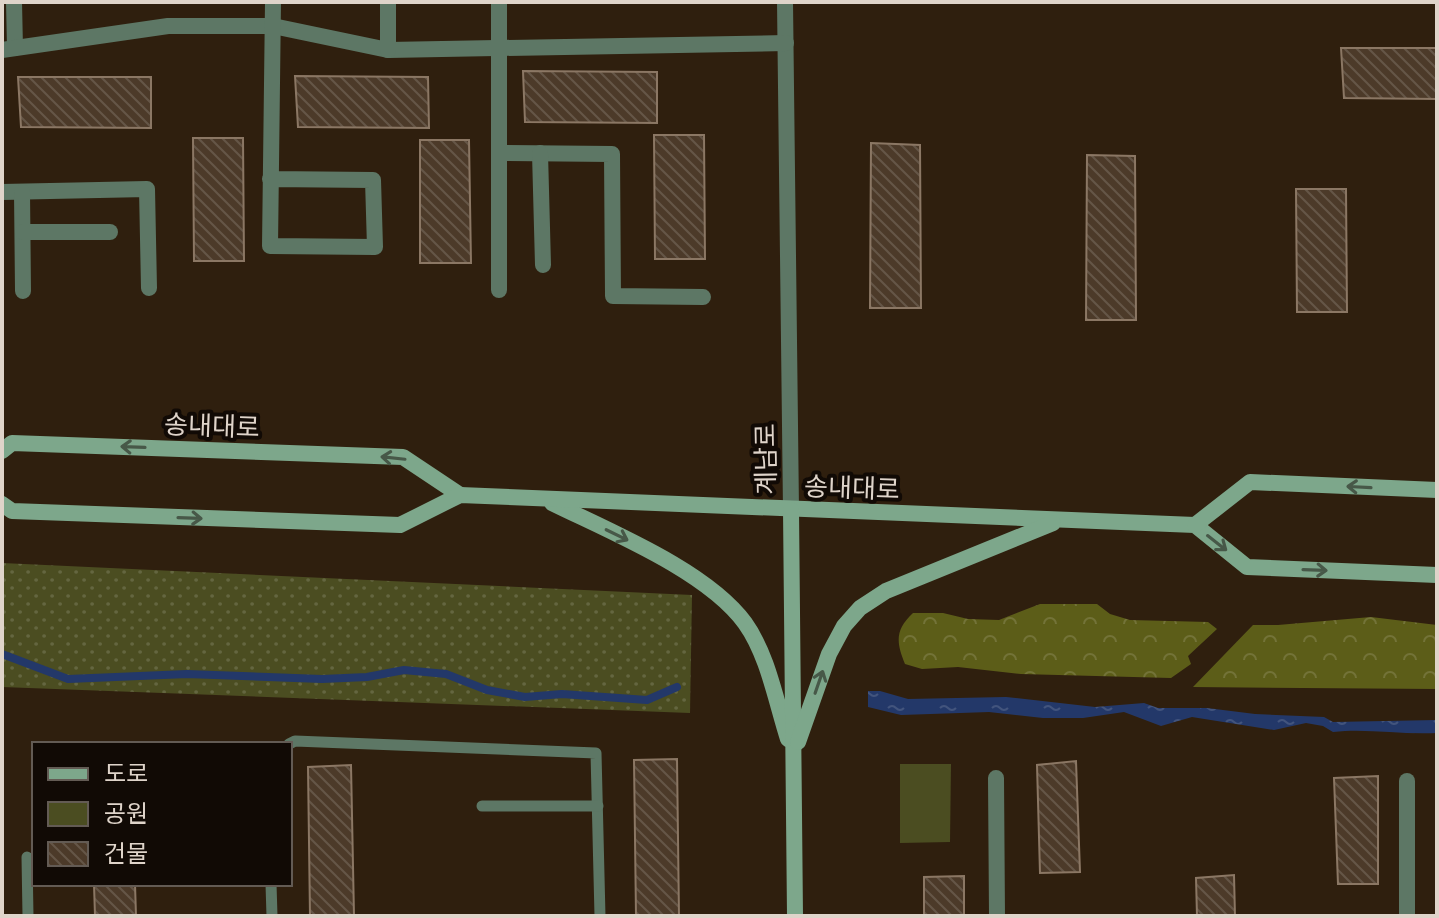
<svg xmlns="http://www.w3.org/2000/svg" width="1439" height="918" font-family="'Zilla Slab','Noto Sans KR',serif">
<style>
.green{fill:url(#green-dots)}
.forest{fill:url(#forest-crowns)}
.pitch{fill:#4b4d21}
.water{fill:url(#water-ripples)}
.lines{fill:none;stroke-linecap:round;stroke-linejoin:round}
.stream{stroke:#233869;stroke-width:8}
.building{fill:url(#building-back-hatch);stroke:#8b7764;stroke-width:2}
.lane{stroke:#5d7765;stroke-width:11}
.street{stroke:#5d7765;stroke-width:16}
.secondary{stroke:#7da78b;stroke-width:16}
.oneway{stroke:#475848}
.labels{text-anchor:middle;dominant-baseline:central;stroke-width:8;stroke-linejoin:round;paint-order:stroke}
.street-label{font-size:26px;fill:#dfd4ca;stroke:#110a05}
</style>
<defs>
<pattern id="green-dots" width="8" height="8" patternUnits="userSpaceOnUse" patternTransform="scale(2)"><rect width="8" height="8" fill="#4b4d21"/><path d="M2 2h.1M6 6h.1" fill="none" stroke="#646640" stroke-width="1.8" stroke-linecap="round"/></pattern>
<pattern id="forest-crowns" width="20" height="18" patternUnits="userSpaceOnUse" patternTransform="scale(2)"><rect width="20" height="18" fill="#5c5d18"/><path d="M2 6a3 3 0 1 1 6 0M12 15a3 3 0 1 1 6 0" fill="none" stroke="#737338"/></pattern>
<pattern id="water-ripples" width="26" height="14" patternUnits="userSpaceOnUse" patternTransform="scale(2)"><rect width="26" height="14" fill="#233869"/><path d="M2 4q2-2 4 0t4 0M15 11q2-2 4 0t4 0" fill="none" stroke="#42547d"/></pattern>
<pattern id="building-back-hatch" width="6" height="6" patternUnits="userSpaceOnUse" patternTransform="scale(2)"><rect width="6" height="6" fill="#4c3a29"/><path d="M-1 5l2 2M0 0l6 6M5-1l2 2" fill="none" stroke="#655647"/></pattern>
</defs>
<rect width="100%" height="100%" fill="#2f1f0e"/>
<path class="green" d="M2,563L692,595L690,713L2,687Z"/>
<g class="forest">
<path d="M1040,604H1097L1110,614L1130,620L1208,622L1217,629L1188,656L1191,664L1171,678L1021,674L958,667L922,669L905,664C896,642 895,630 913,613H943L968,619L999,620Z"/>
<path d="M1371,617L1437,625V689L1193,687L1253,625H1278Z"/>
</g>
<path class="pitch" d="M900,764H951L950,842L900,843Z"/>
<path class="water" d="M868,691H880L908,699L1006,697L1095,707L1144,703L1158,708H1207L1255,714L1324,717L1333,722L1437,720V733C1402,735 1367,728 1333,732L1323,726L1306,723L1274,730L1192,717L1161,726L1124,712L1083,718H1043L989,712L901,715L868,707Z"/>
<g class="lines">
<path class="stream" d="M2,654L68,679L187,674L322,679L367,677L404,670L446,674L487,690L525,697L562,694L647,700L677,687"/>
</g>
<g class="building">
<path d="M1341,48H1437V99L1344,98Z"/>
<path d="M523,71L657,72V123L525,122Z"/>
<path d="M295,76L428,77L429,128L298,127Z"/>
<path d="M18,77H151V128L21,127Z"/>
<path d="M654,135H704L705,259H655Z"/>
<path d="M193,138H243L244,261H194Z"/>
<path d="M420,140H469L471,263H420Z"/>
<path d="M871,143L920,145L921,308H870Z"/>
<path d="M1087,155L1135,156L1136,320H1086Z"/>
<path d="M1296,189H1346L1347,312H1297Z"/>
<path d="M677,759L679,916H636L634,760Z"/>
<path d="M1076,761L1080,872L1040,873L1037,765Z"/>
<path d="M351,765L354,916H310L308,767Z"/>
<path d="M1378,776V884H1338L1334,778Z"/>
<path d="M1234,875L1235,916H1197L1196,878Z"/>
<path d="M964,876V916H924V877Z"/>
<path d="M94,884H135L136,916H95Z"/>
</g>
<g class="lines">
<g class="lane">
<path d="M289,744L295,741L596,753L600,916"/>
<path d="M482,806H598"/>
<path d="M27,857L28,916"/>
<path d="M271,884L272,916"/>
</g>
<g class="street">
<path d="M14,2L15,48"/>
<path d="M785,2L791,510"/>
<path d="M2,50L168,26H273L388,50L786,43"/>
<path d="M388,50V2"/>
<path d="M499,153L612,154L613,296L703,297"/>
<path d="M540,153L543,265"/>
<path d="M270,179L373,180L375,247L270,246L273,2"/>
<path d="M2,192L147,189L149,288"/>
<path d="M22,192L23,291"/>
<path d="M23,232H110"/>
<path d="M499,290V2"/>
<path d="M996,778L997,916"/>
<path d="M1407,781V916"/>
</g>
<g class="secondary">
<path d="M2,451L12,443L403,457L460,495"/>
<path d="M552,503C611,532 707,571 745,623C768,655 776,702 788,739"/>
<path d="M2,504L12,511L400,525L460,495L1195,525L1247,567L1437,575"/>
<path d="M791,510L795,916"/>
<path d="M1195,525L1250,482L1437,490"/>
<path d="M798,742L829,654L844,626L860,608L886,591L1053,523"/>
</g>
</g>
<defs><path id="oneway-shaft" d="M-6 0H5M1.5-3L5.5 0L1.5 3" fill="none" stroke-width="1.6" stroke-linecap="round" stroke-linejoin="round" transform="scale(2)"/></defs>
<g class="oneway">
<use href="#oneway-shaft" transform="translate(133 447) rotate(-178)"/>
<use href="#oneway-shaft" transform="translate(393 458) rotate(-174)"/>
<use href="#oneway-shaft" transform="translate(1359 487) rotate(-177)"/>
<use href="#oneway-shaft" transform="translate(190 518) rotate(2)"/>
<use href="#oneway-shaft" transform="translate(617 535) rotate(26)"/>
<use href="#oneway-shaft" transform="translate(1217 543) rotate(38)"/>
<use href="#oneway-shaft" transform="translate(1315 570) rotate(2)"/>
<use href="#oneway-shaft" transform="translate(819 682) rotate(-71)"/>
</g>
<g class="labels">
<g class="street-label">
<text transform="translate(212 426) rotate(2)">송내대로</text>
<text transform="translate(766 459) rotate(-91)">계남로</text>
<text transform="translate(852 488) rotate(2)">송내대로</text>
</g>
</g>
<rect width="1439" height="918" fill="none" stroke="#dfd4ca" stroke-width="8"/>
<rect x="32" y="742" width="260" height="144" fill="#110a05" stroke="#635b54" stroke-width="2"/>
<rect x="48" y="768" width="40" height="12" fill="#7da78b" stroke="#635b54" stroke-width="2"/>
<text x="104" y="782" font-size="24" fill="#dfd4ca">도로</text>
<rect x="48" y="802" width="40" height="24" fill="#4b4d21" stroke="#635b54" stroke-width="2"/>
<text x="104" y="822" font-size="24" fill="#dfd4ca">공원</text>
<rect x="48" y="842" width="40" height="24" fill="url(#building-back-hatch)" stroke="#635b54" stroke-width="2"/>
<text x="104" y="862" font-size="24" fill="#dfd4ca">건물</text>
</svg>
